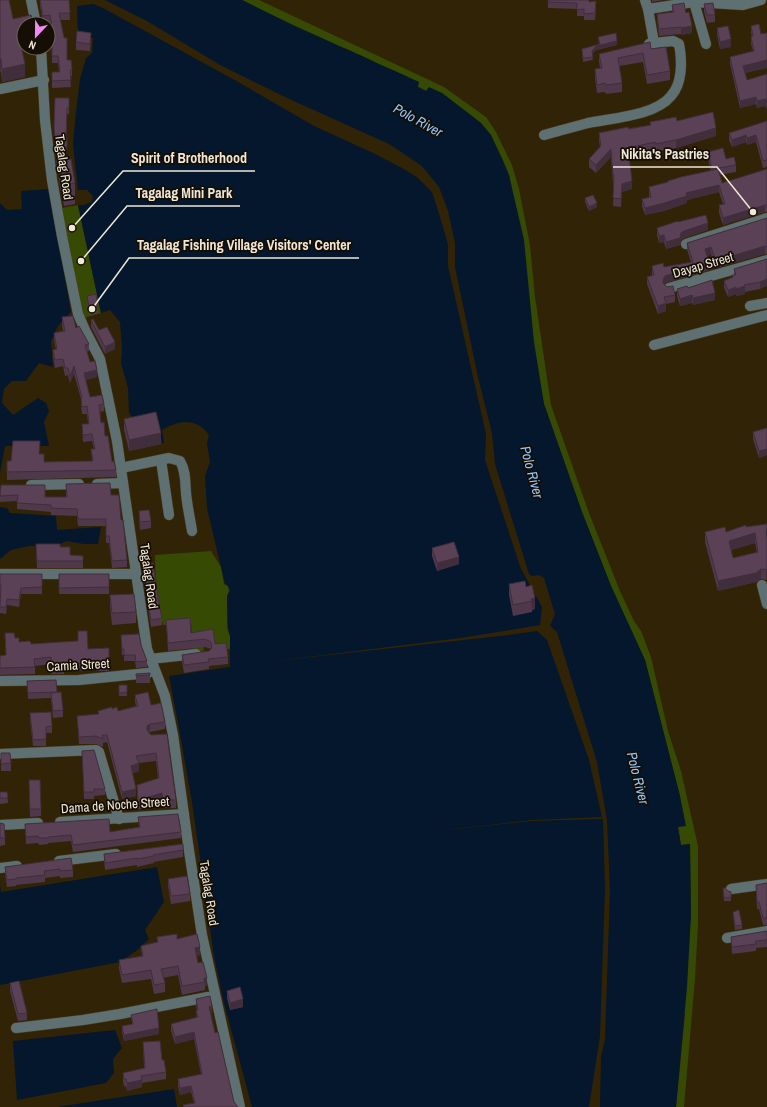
<svg xmlns="http://www.w3.org/2000/svg" width="767" height="1107" font-family="'Archivo Narrow',sans-serif">
<style>
.green{fill:#364a04}
.water{fill:#04172c}
.lines{fill:none;stroke-linecap:round;stroke-linejoin:round}
.minor-casing{stroke:#4c3e23;stroke-width:11}
.minor{stroke:#5e7071;stroke-width:10}
.wall{fill:#4e384a;fill-rule:evenodd}
.shaded-wall{fill:#402e3c}
.building{fill:#5b4156;stroke:#402e3c;fill-rule:evenodd}
.labels{text-anchor:middle;dominant-baseline:central;stroke-width:3.5;stroke-linejoin:round;paint-order:stroke}
.street-label{font-size:13px;fill:#f0e7d7;stroke:#140e04}
.water-label{font-size:14px;font-style:italic;fill:#94c4fa;stroke:#140e04}
.leader{fill:none;stroke:#f0e7d7;stroke-width:1.5}
.callout-dot{fill:#f0e7d7;stroke:#140e04;stroke-width:1.5}
.callout-label{font-size:14px;text-anchor:middle;font-weight:bold;fill:#f0e7d7;stroke:#140e04;stroke-width:3.5;stroke-linejoin:round;paint-order:stroke}
</style>
<rect width="100%" height="100%" fill="#312306"/>
<g class="green">
<path d="M242,0H259L444,87L486,117L496,132L512,165L519,189L530,245L535,297L551,405L589,513L620,591L634,621L641,631L651,657L668,731L681,771L698,846V924L695,979L684,1107H676L685,1014L683,1011L691,915L690,844L681,845L678,827L682,826L680,796L645,660L611,586L582,512L544,404L537,368L534,365L509,175L503,160L491,135L481,123L442,93L427,91L418,87L408,80V77L393,70L374,64L373,61L347,49L323,42L321,38L293,26L290,27Z"/>
<path d="M78,205L101,313L84,318L61,208Z"/>
<path d="M211,551L221,567L224,584L228,586L229,591L227,596V628L230,636V649L216,651L202,639L204,651L193,653L191,623L163,625C158,602 155,579 155,555Z"/>
</g>
<g class="water">
<path d="M105,0H242L293,25L419,82L418,87L426,91L429,87L442,93L481,123L491,135L509,175L524,240L534,342L544,404L582,512L611,586L645,660L680,796L686,826L678,827L681,845L690,844L691,915L687,987L676,1107H600L601,1057L605,1039L610,890L607,820L597,762L557,632L550,626L555,614L544,578L539,575L532,576L529,574L495,464L492,433L478,377L455,267V243L448,211L439,187L422,166L389,144L285,97L220,65L147,21Z"/>
<path d="M93,4L103,8L240,83L314,126L371,152L402,168L418,178L432,192L441,220L448,245V266L486,434L485,460L521,569L542,607L540,625L461,638L267,662L500,636L537,631L547,640L589,760L602,817L532,820L429,832L532,821L603,819L605,889L600,1036L589,1107H252L223,999L214,956L192,802L179,728L169,676L230,667V636L228,628L227,596L230,591L228,586L225,584L207,508L205,476L210,462L207,443L209,435C196,417 179,420 162,430L164,443H162L158,421L138,424L129,413L128,388L121,363L122,349L120,322L110,310L101,313L78,205H84L92,202L93,196L87,190H78L73,144L76,112L80,79L86,58L92,53L93,38L78,35L77,6Z"/>
<path d="M50,189L51,201L71,312L58,326L51,341L53,367L39,363L26,381H12L4,389L2,403L13,415L38,398L46,403L49,411L44,422L49,446H5L0,473V203L7,210L22,209L21,191Z"/>
<path d="M0,507L7,508L10,513L56,516L57,530L101,527L98,544H84L66,541L57,546H29L11,550L0,559Z"/>
<path d="M157,867L164,902L145,930L149,939L136,951L120,962L0,985V885L1,892Z"/>
<path d="M115,1030L122,1048L113,1059L114,1073L106,1083L17,1100L13,1041Z"/>
<path d="M174,1089L177,1107H57Z"/>
</g>
<g class="lines">
<defs>
<g id="minor">
<path d="M31,0L36,24"/>
<path d="M645,0L648,9L654,43L649,44"/>
<path d="M694,2L706,44"/>
<path d="M648,9L694,2L743,5L761,0"/>
<path d="M41,48L45,120L52,180L62,236L78,314L85,330L100,359L117,441L147,649L165,696L173,735L188,844L202,935L240,1107"/>
<path d="M0,89L44,80"/>
<path d="M544,135C558,131 573,127 588,123C612,118 655,116 671,96C683,83 682,60 679,44L673,41L654,43"/>
<path d="M686,244L767,218"/>
<path d="M669,288L767,260"/>
<path d="M750,306L767,303"/>
<path d="M654,345L767,315"/>
<path d="M161,460L169,515"/>
<path d="M121,468L169,458L180,461C186,471 185,482 186,493C187,505 190,518 192,531"/>
<path d="M97,484L123,483"/>
<path d="M31,485L79,484"/>
<path d="M0,574H135"/>
<path d="M762,585L767,604"/>
<path d="M150,659L196,654"/>
<path d="M0,681L79,680L148,673"/>
<path d="M0,754L96,750L99,752L119,819"/>
<path d="M60,822L184,814"/>
<path d="M0,825L38,823"/>
<path d="M59,861L116,854"/>
<path d="M0,868L17,866"/>
<path d="M731,889L767,884"/>
<path d="M727,938L767,931"/>
<path d="M16,1028L83,1020L120,1014L208,997"/>
</g>
</defs>
<use href="#minor" class="minor-casing"/>
<use href="#minor" class="minor"/>
</g>
<g class="wall">
<path d="M0,0L13,19L24,24V45H21L25,77L2,82L1,72Z"/>
<path d="M40,0H69L70,20H60L67,60L72,69V76L70,77L71,87L52,88V72H59L58,63H52V38H53L50,22L43,23L40,6Z"/>
<path d="M548,0L589,2L596,7L595,20H584V16H577V9L548,8Z"/>
<path d="M652,0H664L652,2Z"/>
<path d="M704,4L715,15V22L707,23L704,12Z"/>
<path d="M672,5L686,13L692,33L681,35V34L659,36L657,20V14L672,12Z"/>
<path d="M751,26L761,34L767,33V68L745,73L747,80L767,74V110L766,106L757,108L756,104L740,108L730,64V57L753,51L751,44V37H752L751,33Z"/>
<path d="M717,28L731,47L720,49L717,35Z"/>
<path d="M598,37L617,45L596,50L592,54L593,60L583,62L582,49L599,44Z"/>
<path d="M91,40L90,51L76,50V42Z"/>
<path d="M651,49L670,71V80L647,84L643,62L619,66L622,83V92L606,94L605,92L597,93L595,78V69L600,68L599,62V54Z"/>
<path d="M69,98V114H67L66,138H67V152H64V160L75,183V204L64,206L59,182V168H57L54,127Z"/>
<path d="M677,121L716,136L676,148L655,152V150L629,156L632,189L622,192L621,207L613,206L614,183H613L611,157L596,173L589,167V159L600,147L599,141V133L650,125V122Z"/>
<path d="M767,121V167L763,168L756,142L747,145L746,142L732,147L729,140V133Z"/>
<path d="M708,152L726,159L736,165V172L719,175L722,183L767,169V212H765L723,225L719,213V205L723,204L719,192L687,200V203L664,211L645,215L642,206V199L649,197V187L668,182V181L711,171L708,159Z"/>
<path d="M585,198L597,207L589,211L585,202Z"/>
<path d="M767,218V254H765L716,268L712,259L713,269L665,283L664,284L675,295V302L666,304V311L658,314L647,284V277L652,275V266L664,267L691,262L687,250V243ZM711,254L712,259H708L707,256Z"/>
<path d="M678,222L708,230L684,238L681,240L680,245L666,249L664,242L659,243L657,235V228Z"/>
<path d="M767,259L760,289L745,292V294L736,296V294L728,297L724,288V281L732,278V275H734V269Z"/>
<path d="M688,288L715,300L693,305L692,303L680,306L677,296V289Z"/>
<path d="M87,296L98,306V314L89,315L87,304Z"/>
<path d="M62,317L76,328L89,344V351L87,352L90,362L97,377L85,380L90,397L104,404V411L100,412L101,423L105,436L112,462L116,470V477L7,480V461H11L40,454L44,462L92,461L91,449H94L92,441L83,442L82,424H88L87,414H82L81,405V399L74,374L70,383L68,375L65,376L63,366L55,368L53,357V350H56L54,340V333L63,331L62,325Z"/>
<path d="M91,320L115,349L105,354L91,327Z"/>
<path d="M124,419L161,444L129,451L124,430Z"/>
<path d="M767,427V455L759,458L753,439V432L767,428Z"/>
<path d="M66,484L111,495L121,520L127,560V567L112,568L109,543H106V526H78L77,516L51,515V512L17,509V501L0,502V491L45,497H66Z"/>
<path d="M139,511L151,521V528L140,530L139,518Z"/>
<path d="M767,524V580L761,579L756,582L718,591L705,542V532H726L746,527ZM755,543L757,553L733,558L731,550Z"/>
<path d="M36,544L60,547L70,555L83,556V568H37Z"/>
<path d="M432,548L459,564L437,571L432,556Z"/>
<path d="M142,564L162,618V625L151,627L142,571Z"/>
<path d="M0,574H42V594H21L19,607L7,605L6,614L0,613Z"/>
<rect x="59" y="574" width="50" height="20"/>
<path d="M509,584L526,587L535,609L532,610V612L513,616L509,595Z"/>
<path d="M110,595L136,612V623L112,625L110,606Z"/>
<path d="M166,620L191,633L213,629L215,644L228,657V664L209,666V669L184,673L182,662V655L209,651L211,649L205,647L168,651Z"/>
<path d="M78,631L88,649L109,664V671H96V669L64,672V674H51V664L35,666V674L0,675V656L6,655L15,638L19,642L31,644L78,641Z"/>
<path d="M121,635L141,645L147,661V667L136,668L135,661H124V655H122Z"/>
<path d="M150,673V683H136V674Z"/>
<path d="M56,680L57,692L63,710V717L53,718L51,698L28,699L27,681Z"/>
<rect x="119" y="685" width="8" height="11"/>
<path d="M135,695L151,705L165,722V729L150,732L148,733L176,800V808H163L162,800L146,805V809H138L137,785L158,779L156,761L139,763V771L132,773L136,796L122,799L107,742L103,743V747L96,744H79L77,716L98,714V711L112,709L118,711L136,706L135,702Z"/>
<path d="M30,713L52,726V733H46V746H33L30,720Z"/>
<path d="M82,751L105,789V795L94,796V799H84Z"/>
<path d="M1,753L11,763V771H1Z"/>
<path d="M29,788L41,809V816L30,817Z"/>
<path d="M0,792H7L8,803L0,804Z"/>
<path d="M138,817L181,832V838L73,852L71,841L48,843V844L39,845L38,843L26,844L25,824L110,832L139,827Z"/>
<path d="M0,823L5,838V845L0,846Z"/>
<path d="M183,850V857L154,862V863L137,867V865L105,870L104,861V854Z"/>
<path d="M5,867L73,870V877L60,878V876L45,878V882L16,885V886L7,887L5,874Z"/>
<path d="M168,879L190,894V901L171,904L168,886Z"/>
<path d="M767,883V925H763L759,909H757L756,885Z"/>
<path d="M723,888L731,897V901H724Z"/>
<path d="M733,912L742,925V929L735,930L733,915Z"/>
<path d="M767,931V947L756,948V951L732,954L731,937Z"/>
<path d="M157,937L177,939L200,955L196,956L198,963L207,986H205V990L182,995L178,975L163,978L165,983V992L154,994L151,979L122,983L119,969V960L142,957L141,946L157,942Z"/>
<path d="M10,983L27,1013V1020L18,1021L10,991Z"/>
<path d="M227,991L243,1007L230,1010L227,998Z"/>
<path d="M196,999L212,1013H211L215,1033L234,1102L238,1107H183V1105L194,1103L191,1092L180,1095L178,1086V1079L201,1074L194,1039L175,1044L171,1031V1024L196,1018L197,1011L196,1006Z"/>
<path d="M131,1015L159,1034L124,1041L122,1032V1026L132,1024Z"/>
<path d="M143,1042L162,1060L166,1072V1079L142,1083V1087L127,1091L126,1086L124,1087L123,1080V1073L144,1068Z"/>
</g>
<g class="shaded-wall">
<path d="M692,26V33L681,35V28Z"/>
<path d="M731,39V47L720,49V42Z"/>
<path d="M617,41V45L596,50L592,54V51L596,46Z"/>
<rect x="0" y="59" width="1" height="13"/>
<path d="M767,60V68L743,73V66Z"/>
<path d="M25,64V77L2,82V69Z"/>
<path d="M756,97V104L740,108V101Z"/>
<path d="M766,99V106L757,108V101Z"/>
<path d="M716,128V136L676,148V140Z"/>
<path d="M746,135V142L732,147V140Z"/>
<path d="M756,135V142L747,145V138Z"/>
<path d="M611,149V157L596,173V165Z"/>
<path d="M632,181V189L622,192L621,207L622,184Z"/>
<path d="M719,185V192L687,200V203L664,211L645,215V208L686,193Z"/>
<path d="M597,203V207L589,211V207Z"/>
<path d="M765,205V212L723,225V218Z"/>
<path d="M708,223V230L684,238L681,240L680,245L666,249V242L684,231Z"/>
<path d="M664,235V242L659,243V236Z"/>
<path d="M765,246V254L716,268V261Z"/>
<path d="M711,247V254L705,256V249Z"/>
<path d="M713,261V269L665,283L663,287V280L665,276Z"/>
<path d="M767,279V286L760,289V282Z"/>
<path d="M745,286V294L736,296V289Z"/>
<path d="M736,287V294L728,297V290Z"/>
<path d="M715,293V300L693,305V298Z"/>
<path d="M692,295V303L680,306V299Z"/>
<path d="M666,303V311L658,314V306Z"/>
<path d="M115,342V349L105,354V347Z"/>
<path d="M74,366V374L70,383V376Z"/>
<path d="M97,370V377L84,381V373Z"/>
<path d="M161,433V444L129,451V440Z"/>
<path d="M767,449V455L759,458V451Z"/>
<path d="M755,533V543L729,551V541Z"/>
<path d="M459,557V564L437,571V563Z"/>
<path d="M761,569V579L756,582L718,591V581Z"/>
<rect x="766" y="570" width="1" height="10"/>
<path d="M21,588V594L19,607V600Z"/>
<path d="M535,598V609L532,610L531,599Z"/>
<path d="M7,599V605L6,614V607Z"/>
<path d="M150,724V732L147,734V726Z"/>
<path d="M139,763V771L131,774V766Z"/>
<path d="M136,789V796L122,799V792Z"/>
<path d="M162,793V800L146,805V798Z"/>
<path d="M200,947V955L195,957V948Z"/>
<path d="M204,978H207V986H205Z"/>
<path d="M243,999V1007L230,1010V1003Z"/>
<path d="M212,1006V1013H209V1007Z"/>
<path d="M159,1028V1034L124,1041V1035Z"/>
<path d="M194,1032V1039L175,1044V1037Z"/>
<path d="M142,1080V1087L127,1091V1083Z"/>
<path d="M191,1086V1092L180,1095V1088Z"/>
</g>
<g class="building">
<path d="M0,0H9L13,19L31,15L33,24H24V32H18L25,64L2,69L1,59H0Z"/>
<path d="M40,0H69L70,13H59L64,38H67V60H71L72,69L70,70L71,80L52,81V72H60L58,56H52V38H54L50,15L43,16Z"/>
<path d="M548,0H589V2L596,1L595,13L584,14V9L577,10V3L548,2Z"/>
<path d="M684,3L686,13L689,12L692,26L681,28V27L659,29L657,14L674,12L672,5Z"/>
<path d="M713,3L715,15H707L704,4Z"/>
<path d="M759,24L761,34L767,33V60L743,66L747,80L767,74V103L766,99L757,101L756,97L740,101L730,57L754,51L751,37L753,36L751,26Z"/>
<path d="M728,26L731,39L720,42L717,28Z"/>
<path d="M77,31L91,33L90,44L76,42Z"/>
<path d="M616,33L617,41L596,46L592,51L593,57L583,58L582,49L600,44L598,37Z"/>
<path d="M650,42L651,49L666,47L670,71L647,75L643,53L618,58L622,83L606,85L605,83L597,85L595,69L602,68L599,54Z"/>
<path d="M55,98H69V108H67L66,138H67V147H63L64,160L59,161L60,162L57,163L54,127Z"/>
<path d="M713,112L716,128L676,140L655,144V142L628,148L632,181L622,184L621,199L613,198L614,175H613L611,149L596,165L589,159L601,146L599,133L628,127L629,129L651,125L650,122L676,117L677,121Z"/>
<path d="M767,121V160L763,161L756,135L747,138L746,135L732,140L729,133Z"/>
<path d="M723,148L726,159L734,157L736,165L712,169L708,152Z"/>
<path d="M71,159L75,183L64,184L59,161Z"/>
<path d="M718,169L722,183L767,169V205H765L723,218L719,205L725,204L719,185L686,193L687,196L664,203L645,208L642,199L651,197L649,187L668,182V181L681,177Z"/>
<path d="M593,195L597,203L589,207L585,198Z"/>
<path d="M706,215L708,223L684,231L681,233L680,238L666,242L664,235L659,236L657,228L678,221V222Z"/>
<path d="M767,218V247L765,246L716,261L711,247L705,249L708,259H712L713,261L665,276L663,280V283L667,287L673,286L675,295L664,297L666,303L658,306L647,277L654,275L652,266L663,263L664,267L693,262L687,243Z"/>
<path d="M767,259V279L760,282L744,285L745,286L736,289V287L728,290L724,281L733,277L732,275H736L734,269Z"/>
<path d="M712,280L715,293L693,298L692,295L680,299L677,289L687,286L688,288Z"/>
<path d="M96,294L98,306L89,307L87,296Z"/>
<path d="M73,316L76,328L79,326L89,344L85,345L90,362L95,361L97,370L84,373L90,397L102,395L104,404L99,405L101,423L104,422L105,436H108L112,462L114,461L116,470L7,472V461H11L13,441H40L39,454H44V462L93,461L91,449H95L92,434L83,435L82,424H89L87,406L82,407L81,398H82L74,366L70,376L68,368H65L63,359L55,360L53,350L57,349L54,333L65,331L62,317Z"/>
<path d="M93,319L99,330L107,327L115,342L105,347L91,320Z"/>
<path d="M156,412L161,433L129,440L124,419Z"/>
<path d="M767,428V449L759,451L753,432Z"/>
<path d="M110,483L111,495H119L121,520H123L127,560L112,561L109,536H106V519H78L77,509L51,508V505L17,503L18,495L0,496L1,485H45V497H67L66,484Z"/>
<path d="M149,510L151,521L140,522L139,511Z"/>
<path d="M767,524V530H766L767,538V570L761,569L756,573L718,581L705,532L725,527L726,532L746,525V527ZM755,533L758,552L733,558L729,541Z"/>
<path d="M454,542L459,557L437,563L432,548Z"/>
<path d="M36,544H60V547H70V555L83,556V561H37Z"/>
<path d="M153,563L159,604L162,618L151,620L142,564Z"/>
<path d="M0,574H42V587L21,588L19,600L7,599L6,607H0L1,585H0Z"/>
<path d="M59,574H109V587L59,588Z"/>
<path d="M525,581L526,587L532,585L535,598L531,599L532,601L513,605L509,584Z"/>
<path d="M134,594L136,612L112,613L110,595Z"/>
<path d="M190,618L191,633L213,629L215,644L226,643L228,657L208,659L209,662L184,665L182,655L209,651L212,648L211,642L205,639L168,643L166,620Z"/>
<path d="M78,631H87L88,649L109,648V664H96V662L64,665V667H51V657L34,659L35,667L0,668V656L6,655L5,633H14L15,638H19V642L30,641L31,644L78,641Z"/>
<path d="M139,634L141,645L147,661L136,662L135,655H124V649H122L121,635Z"/>
<path d="M150,673V675L136,676V674Z"/>
<path d="M56,680L57,692L28,693L27,681Z"/>
<path d="M119,685H127V692L119,693Z"/>
<path d="M61,692L63,710L53,711L51,693Z"/>
<path d="M148,692L151,705L161,703L165,722L150,724L147,726V730L151,735L167,734L176,800H163L162,793L146,798V801L138,802L137,785L159,778L156,753L136,756L139,763L131,766L136,789L122,792L107,735H102L103,739L96,736L79,737L77,716L99,714L98,711L112,707V709L117,707L118,711L138,706L135,695Z"/>
<path d="M51,712L52,726L46,727V739L33,740L30,713Z"/>
<path d="M94,750L105,789H94V792H84L82,751Z"/>
<path d="M1,753H10L11,763L1,764Z"/>
<path d="M29,780H40L41,809H30Z"/>
<path d="M0,792H7L8,798H0Z"/>
<path d="M178,814L181,832L73,845L71,835L48,837V838H39L38,836L26,837L25,824L109,819L110,832L140,827L138,817Z"/>
<path d="M0,823L4,824L5,838H0Z"/>
<path d="M183,844V850L153,855L154,856L137,859V858L105,863L104,854Z"/>
<path d="M71,858L73,870L60,871V869L44,871L45,875L16,878V879L7,880L5,867Z"/>
<path d="M187,876L190,894L171,896L168,879Z"/>
<path d="M767,883V918H763L759,902H757L756,885Z"/>
<path d="M723,888H725L728,891L731,892V897L724,898Z"/>
<path d="M739,910L742,925L735,926L733,912Z"/>
<path d="M767,931V940L755,941L756,944L732,947L731,937Z"/>
<path d="M177,934V939L197,934L200,947L195,948L198,963L203,962L207,978H204L205,982L182,986L178,966L161,969L165,983L154,985L151,970L122,975L119,960L143,956L141,946L158,942L157,937Z"/>
<path d="M19,981L27,1013L18,1014L10,983Z"/>
<path d="M240,987L243,999L230,1003L227,991Z"/>
<path d="M210,996L212,1006L209,1007L215,1033L218,1032L234,1102L238,1107H184L183,1105L195,1103L191,1086L180,1088L178,1079L202,1074L194,1032L175,1037L171,1024L198,1017L196,1011L198,1010L196,999Z"/>
<path d="M157,1009L159,1028L124,1035L122,1026L133,1024L131,1015Z"/>
<path d="M160,1041L162,1060H164L166,1072L141,1076L142,1080L127,1083L126,1079H124L123,1073L145,1068L143,1042Z"/>
</g>
<g class="labels">
<g class="street-label">
<text transform="translate(64 167) rotate(82)">Tagalag Road</text>
<text transform="translate(703 265) rotate(-16)">Dayap Street</text>
<text transform="translate(149 576) rotate(82)">Tagalag Road</text>
<text transform="translate(78 665) rotate(-3)">Camia Street</text>
<text transform="translate(115 805) rotate(-4)">Dama de Noche Street</text>
<text transform="translate(209 893) rotate(81)">Tagalag Road</text>
</g>
<g class="water-label">
<text transform="translate(418 120) rotate(29)">Polo River</text>
<text transform="translate(532 472) rotate(75)">Polo River</text>
<text transform="translate(638 778) rotate(76)">Polo River</text>
</g>
</g>
<path class="leader" d="M753 212L717 167H613M72 228L123 171H255M81 261L127 206H240M92 309L129 258H359"/>
<g class="callout-dot">
<circle cx="753" cy="212" r="4"/>
<circle cx="72" cy="228" r="4"/>
<circle cx="81" cy="261" r="4"/>
<circle cx="92" cy="309" r="4"/>
</g>
<g class="callout-label">
<text x="665" y="159">Nikita's Pastries</text>
<text x="189" y="163">Spirit of Brotherhood</text>
<text x="184" y="198">Tagalag Mini Park</text>
<text x="244" y="250">Tagalag Fishing Village Visitors' Center</text>
</g>
<g transform="translate(36 36) rotate(202)"><circle r="19" fill="#140e04" stroke="#6c6558"/>
<path d="M0-3L7 15L0 10L-7 15Z" fill="#f08bf5"/>
<text y="-6" font-size="11" font-weight="bold" text-anchor="middle" fill="#f0e7d7">N</text>
</g>
</svg>
